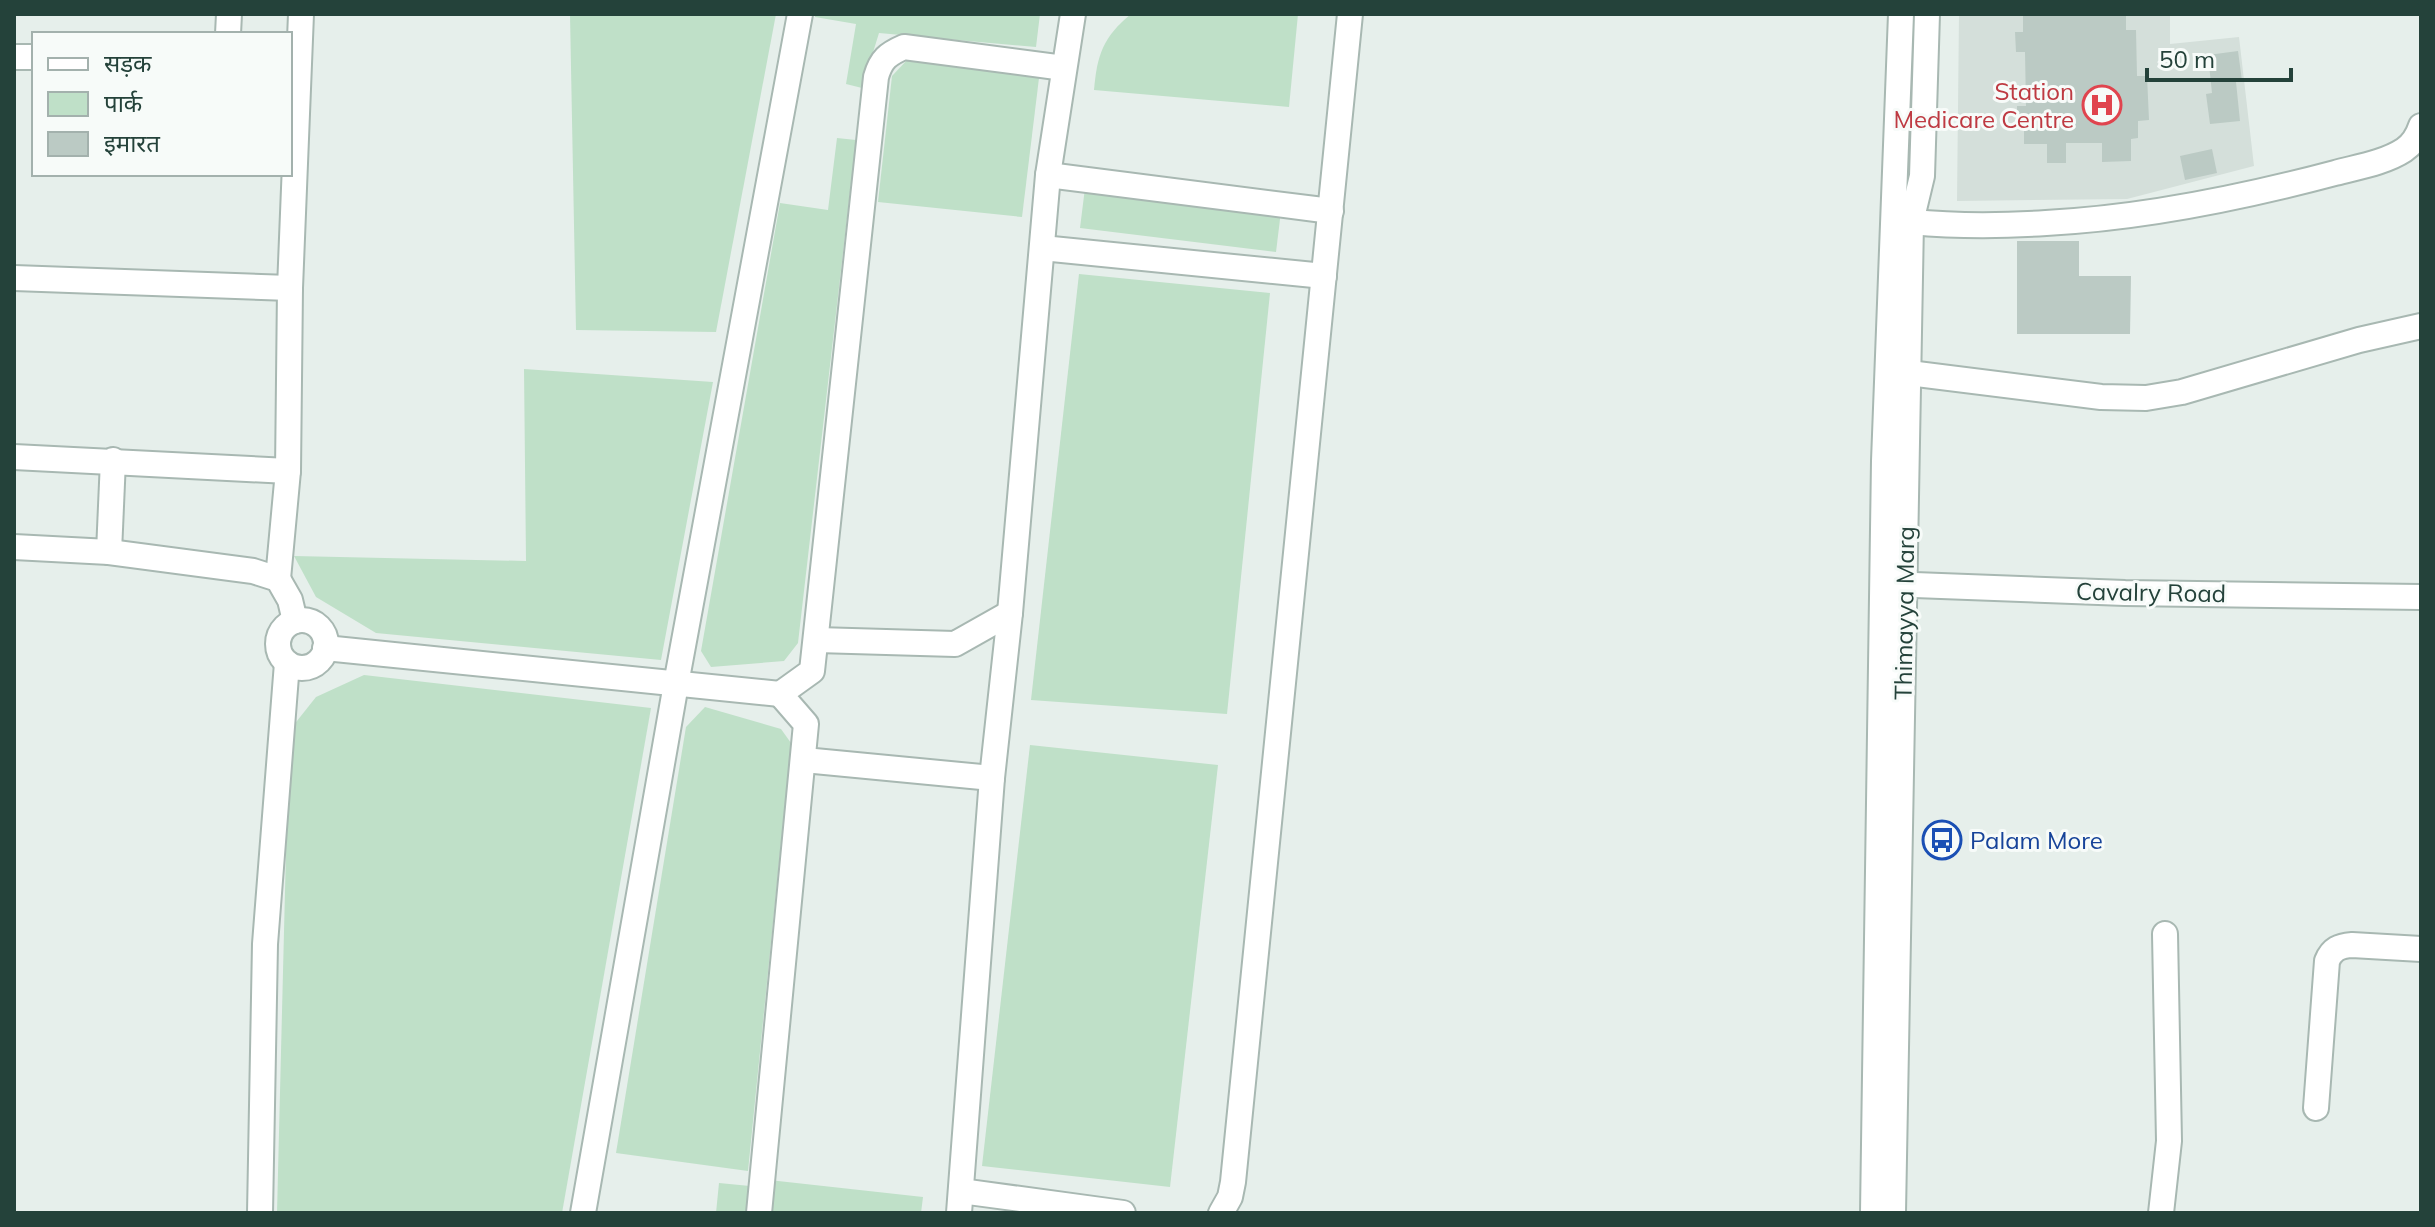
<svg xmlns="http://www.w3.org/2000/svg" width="2435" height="1227" font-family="Mulish,'Noto Sans Devanagari',sans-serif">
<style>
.built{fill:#d4dfda}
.green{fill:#bfe0c8}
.building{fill:#bbcac4}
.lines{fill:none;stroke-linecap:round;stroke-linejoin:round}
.minor-casing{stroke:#a8b8b2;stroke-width:28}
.minor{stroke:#fff;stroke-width:24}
.labels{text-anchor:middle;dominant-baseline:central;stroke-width:6;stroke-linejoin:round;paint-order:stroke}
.health-label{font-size:24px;fill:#be3a42;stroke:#f7fbf9;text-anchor:end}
.street-label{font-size:24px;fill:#24423a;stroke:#f7fbf9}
.transit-label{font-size:24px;fill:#164399;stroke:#f7fbf9;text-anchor:start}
</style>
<rect width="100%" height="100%" fill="#e6efeb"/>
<path class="built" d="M1959,14H2170V44L2239,37L2254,166L2127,199L1957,201Z"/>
<g class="green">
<path d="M570,14H776L716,332L576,330Z"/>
<path d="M815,14H1040L1036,47L879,33L862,88L846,84L856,24L815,17Z"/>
<path d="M1131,14H1298L1289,107L1094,90C1097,55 1103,37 1131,14Z"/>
<path d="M908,59L1039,78L1022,217L878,202L892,76Z"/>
<path d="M837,138L856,140L798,643L784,661L711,667L701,651L780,203L828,210Z"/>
<path d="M1085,188L1281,211L1276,252L1080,228Z"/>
<path d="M1079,274L1270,293L1227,714L1031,700Z"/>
<path d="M524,369L713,382L661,660L376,633L316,597L294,556L526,561Z"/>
<path d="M364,675L651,708L562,1213H277L289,731L316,697Z"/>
<path d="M705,707L781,729L791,743L748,1171L616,1153L686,727Z"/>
<path d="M1030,745L1218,765L1170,1187L982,1166Z"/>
<path d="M769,1180L923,1197L921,1213H766Z"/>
<path d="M719,1183L750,1186L747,1213H716Z"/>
</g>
<g class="building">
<path d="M2052,14H2126V30H2136L2137,76H2147L2149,120L2138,121V138L2131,139V161L2102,162V143H2066V163H2047V144H2024V127H2017V106H2026L2025,52H2016L2015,32H2023V15Z"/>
<path d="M2238,51L2242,81L2236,82L2240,121L2210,124L2206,94L2212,93L2208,55Z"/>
<path d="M2212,149L2217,173L2185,180L2180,156Z"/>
<path d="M2017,241H2079V276H2131L2130,334H2017Z"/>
</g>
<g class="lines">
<defs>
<g id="minor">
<path d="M228,34L229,14"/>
<path d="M14,57H34"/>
<path d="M1048,175L1331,211"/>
<path d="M1911,222C1955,226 2001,226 2046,223C2142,218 2241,198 2335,173C2357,167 2384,163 2404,150C2413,144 2418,135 2421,126"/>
<path d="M1042,248L1324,276"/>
<path d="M14,278L290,288"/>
<path d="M1909,373L2101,397L2146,398L2182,392L2359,340L2421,326"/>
<path d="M14,457L288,471"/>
<path d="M14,547L109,552L253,571L278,579L290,600L295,621"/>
<path d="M109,552L113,460"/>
<path d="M278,579L288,471L290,288L301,14"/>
<path d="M1888,584L2125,593L2421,597"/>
<circle cx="302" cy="644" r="24"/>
<path d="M817,640L955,644L1010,613"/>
<path d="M325,648L780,694"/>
<path d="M804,760L992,778"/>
<path d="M2316,1108L2327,961C2332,949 2339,946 2352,945L2421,949"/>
<path d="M961,1191L1123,1213"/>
<path d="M260,1213L265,944L287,663"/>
<path d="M583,1213L676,684L800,14"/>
<path d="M759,1213L806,724L780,694L812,671L876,77C881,59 888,54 904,47L1064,68"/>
<path d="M959,1213L992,778L1010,613L1048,175L1073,14"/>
<path d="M1221,1213L1230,1197L1233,1182L1350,14"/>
<path d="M1873,1213L1884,461L1901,14"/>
<path d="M1893,1213L1911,222L1922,176L1927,14"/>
<path d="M2161,1213L2169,1141L2165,934"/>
</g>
</defs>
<use href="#minor" class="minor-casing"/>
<use href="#minor" class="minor"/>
</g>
<defs>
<symbol id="hospital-ring" viewBox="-11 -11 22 22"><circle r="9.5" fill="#f7fbf9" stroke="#e0444e" stroke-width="1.5"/><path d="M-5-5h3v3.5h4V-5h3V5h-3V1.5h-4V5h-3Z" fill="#e0444e"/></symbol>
<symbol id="bus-ring" viewBox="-11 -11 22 22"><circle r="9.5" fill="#f7fbf9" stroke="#1a4fb4" stroke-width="1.5"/><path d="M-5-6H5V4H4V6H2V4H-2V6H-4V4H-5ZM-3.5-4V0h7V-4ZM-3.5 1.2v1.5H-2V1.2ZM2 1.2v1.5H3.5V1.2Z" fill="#1a4fb4"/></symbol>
</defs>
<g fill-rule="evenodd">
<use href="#hospital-ring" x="2080" y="83" width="44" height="44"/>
<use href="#bus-ring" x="1920" y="818" width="44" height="44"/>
</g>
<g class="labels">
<g class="health-label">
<text x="2074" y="91">Station<tspan x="2074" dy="28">Medicare Centre</tspan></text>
</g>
<g class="street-label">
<text transform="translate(2151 592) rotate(1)">Cavalry Road</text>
<text transform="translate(1904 613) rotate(-89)">Thimayya Marg</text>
</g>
<g class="transit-label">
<text x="1970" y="840">Palam More</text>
</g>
</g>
<rect width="2435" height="1227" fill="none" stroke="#24423a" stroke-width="32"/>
<rect x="32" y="32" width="260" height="144" fill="#f7fbf9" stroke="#a3b1ad" stroke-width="2"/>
<rect x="48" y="58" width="40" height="12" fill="#ffffff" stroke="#a3b1ad" stroke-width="2"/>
<text x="104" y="72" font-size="24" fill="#24423a">सड़क</text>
<rect x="48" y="92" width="40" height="24" fill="#bfe0c8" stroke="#a3b1ad" stroke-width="2"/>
<text x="104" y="112" font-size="24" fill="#24423a">पार्क</text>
<rect x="48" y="132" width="40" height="24" fill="#bbcac4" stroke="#a3b1ad" stroke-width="2"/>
<text x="104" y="152" font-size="24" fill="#24423a">इमारत</text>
<path d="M2147 68v12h144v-12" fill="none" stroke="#24423a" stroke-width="4"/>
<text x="2159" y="68" font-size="24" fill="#24423a" stroke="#f7fbf9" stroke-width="6" paint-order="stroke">50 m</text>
</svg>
